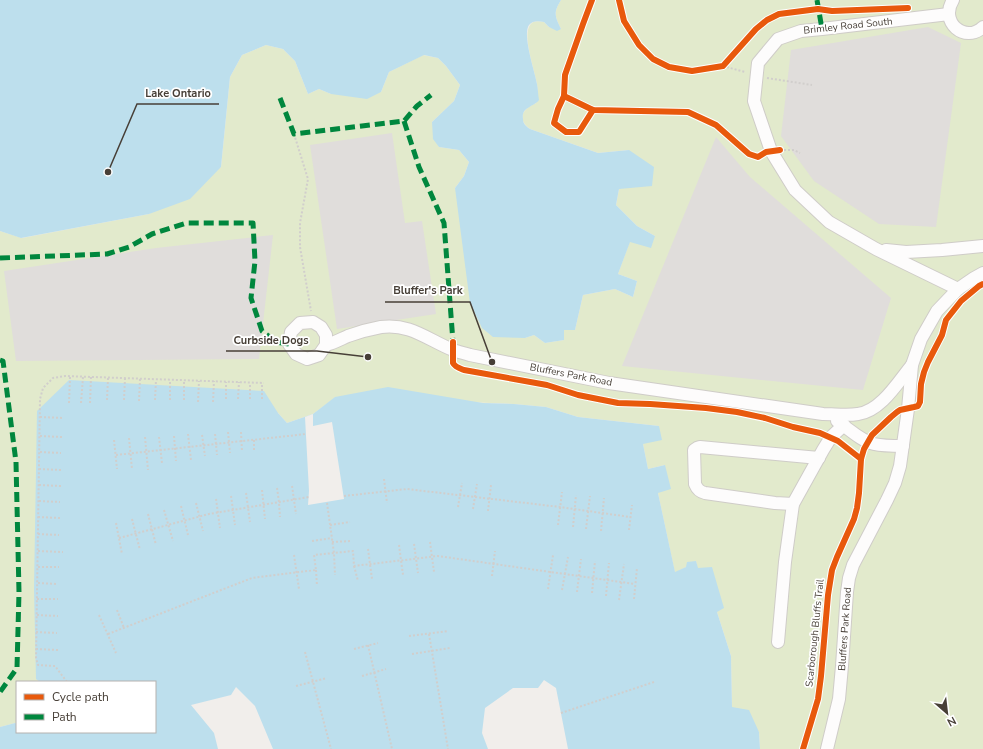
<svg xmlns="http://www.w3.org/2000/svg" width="983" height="749" font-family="'Nunito Sans',sans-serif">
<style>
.green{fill:#e2eacc}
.parking{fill:#e0dddb}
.water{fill:#bddfed}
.pier{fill:#f1eeeb}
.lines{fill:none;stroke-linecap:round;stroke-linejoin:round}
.minor-casing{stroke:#cfccc8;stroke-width:14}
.path{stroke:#d1cecc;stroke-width:2;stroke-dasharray:2 2;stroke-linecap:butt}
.minor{stroke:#fdfcfc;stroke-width:12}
.quiet{stroke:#00873e;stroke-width:5;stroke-dasharray:10 5;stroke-linecap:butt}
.cycleway-casing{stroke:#fff;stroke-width:8}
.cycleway{stroke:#e8590c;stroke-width:6}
.labels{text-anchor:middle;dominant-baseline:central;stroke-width:3.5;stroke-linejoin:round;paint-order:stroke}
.street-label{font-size:10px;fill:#473f37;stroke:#fff}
.leader{fill:none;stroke:#473f37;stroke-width:1.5}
.callout-dot{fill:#473f37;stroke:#fff;stroke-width:1.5}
.callout-label{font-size:11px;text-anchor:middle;font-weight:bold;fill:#473f37;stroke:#fff;stroke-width:3.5;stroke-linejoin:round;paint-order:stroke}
</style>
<rect width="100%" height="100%" fill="#f1eeeb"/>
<path class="green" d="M561,0H983V749H760L759,732L732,708L731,656L717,612L697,568L696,561L686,567L675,573L658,493L665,465L648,469L643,444L659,426L578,417L546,407L514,404L336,397L313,414L287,423L278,413L36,678L40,682H17V724L15,723L0,727V231L22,238L149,214L221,167L230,77L242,55L266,45L283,49L295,61L308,94L319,89L331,94L381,92L389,72L423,55L438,58L446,66L460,85L454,101L432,122L439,147L459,150L469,162L464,176L455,188L525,338L534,335L545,343L564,340V330H575L583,295L615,289L633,297L637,281L618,274L630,241L655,236L637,226L616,205L619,189L629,150L598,153L530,129C516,118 523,109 536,103C537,97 538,90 537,84C535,71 522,36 530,25C533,20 539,21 544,22L549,27L561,29C555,16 553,13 561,0Z"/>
<g class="parking">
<path d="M928,27L961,43L936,227L879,224L814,181L781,136L791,50Z"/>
<path d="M392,133L405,223L422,221L436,314L337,329L310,145Z"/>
<path d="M716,137L750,177L891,298L863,390L622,366Z"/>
<path d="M273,235L259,359L16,361L4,271L156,248Z"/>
</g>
<g class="water">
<path d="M0,0H561C553,13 555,16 561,29L557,31L549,27L544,22C539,21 533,20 529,25C522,35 535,72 537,84C538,89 538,95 539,100C534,107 521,107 523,119C523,124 526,126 530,129L598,153L629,150L654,167L652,186L619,189L616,205L637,226L655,236L651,248L630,242L618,274L637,281L633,297L615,289L583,295L575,330H564V340L545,343L534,335L525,338L493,337L482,328L470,303L455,188L464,176L469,162L459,150L439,147L433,139L432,122L454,101L460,85L446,66L438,58L424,55L389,72L381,92L367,99L331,94L319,89L308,94L295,61L283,49L266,45L242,55L230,77L221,167L190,199L149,214L21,238L0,231Z"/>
<path d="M69,380L264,391L278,413L287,423L313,414L335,397L388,387L483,403L514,404L546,407L578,417L659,426L662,440L643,444L648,469L665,465L671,489L658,493L675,572L686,567L687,562L696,561L698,568L712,567L724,608L717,612L731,656L732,707L749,710L759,732L760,749H568L556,688L544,680L538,688H513L485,708L482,733L488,749H273L255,706L236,687L231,695L191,705L214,733L218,749H0V727L15,723L17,724V732H155V682H40L36,679L34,589L37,411Z"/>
</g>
<path class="pier" d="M313,414V426L332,422L344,499L308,505L309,491L305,417Z"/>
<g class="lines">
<defs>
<g id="minor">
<path d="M953,0C939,22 965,44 983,27"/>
<path d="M949,14L822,29L801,31L778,39L758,63L754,101L771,151L795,190L829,222L876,249L958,289"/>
<path d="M886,250L906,252L942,250L983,246"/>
<path d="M326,345V335L321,327L313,322L300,323L291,332L289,344L296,354L307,359L319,355L326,345C334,343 341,339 348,336C359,332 370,329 381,327C410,323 428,340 453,350C458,352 464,353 470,355L609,383L823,414C835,414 846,416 858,414C881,411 898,382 912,365"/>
<path d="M837,421C848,428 861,441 874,444C883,446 893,446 903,446"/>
<path d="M793,504L775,503L705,493C700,492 697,489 695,484L694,450L697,448L700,447L819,458"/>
<path d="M778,642L785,562L793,504L823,450L831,437L844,425"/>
<path d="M827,749L839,699L842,666L847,592L849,578L853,565L887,500L895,483L900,466L908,409L912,365L921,339L937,311L958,289L974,278L983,273"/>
</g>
</defs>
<use href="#minor" class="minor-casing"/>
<g class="path">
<path d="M723,66L745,72"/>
<path d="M767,78L812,85"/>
<path d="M294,134L308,179L300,223V247L311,311"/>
<path d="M784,150H794L800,153"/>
<path d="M226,399V382"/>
<path d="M238,399L239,382"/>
<path d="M250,399V383"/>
<path d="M262,399V383"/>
<path d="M107,400L108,378"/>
<path d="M124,400L125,378"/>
<path d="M155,400L156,380"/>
<path d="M170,400V380"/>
<path d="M184,400V380"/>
<path d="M139,401L140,379"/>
<path d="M198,402L199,381"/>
<path d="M213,402L214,381"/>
<path d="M69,403L70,377"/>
<path d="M81,403L83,377"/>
<path d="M90,403L91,377"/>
<path d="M40,417L63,418"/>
<path d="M228,432L230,453"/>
<path d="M241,432L242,451"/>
<path d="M188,434L191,460"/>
<path d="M215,434L217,455"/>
<path d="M202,435L205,456"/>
<path d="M40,436L62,437"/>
<path d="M174,436L176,461"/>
<path d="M145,437L148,470"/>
<path d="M159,437L162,463"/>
<path d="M129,438L132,469"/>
<path d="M114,440L117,469"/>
<path d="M254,440V450"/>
<path d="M40,452L61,453"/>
<path d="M116,455L306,434"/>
<path d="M39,469L61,470"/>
<path d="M384,479L387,503"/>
<path d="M39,485L61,486"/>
<path d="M292,486L296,514"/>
<path d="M277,488L279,502L280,517"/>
<path d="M262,490L265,519"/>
<path d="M246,493L250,522"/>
<path d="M231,496L233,510L235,525"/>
<path d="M344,496L407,489L560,507L630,517"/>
<path d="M216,499L220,528"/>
<path d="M39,501L60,502"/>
<path d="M196,503L203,531"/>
<path d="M327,503L334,553L335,575"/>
<path d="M181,506L188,535"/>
<path d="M458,507L462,483"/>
<path d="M473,509L477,484"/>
<path d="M164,510L173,541"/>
<path d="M488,511L491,485"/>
<path d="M148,514L156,545"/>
<path d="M38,517L60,518"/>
<path d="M132,519L140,550"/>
<path d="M116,523L122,554"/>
<path d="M330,525L350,522"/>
<path d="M558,525L562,492"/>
<path d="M573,527L576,495"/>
<path d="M586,529L590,496"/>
<path d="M629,530L632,505"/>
<path d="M601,531L604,498"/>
<path d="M38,534L59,535"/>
<path d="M119,538L209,514L309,497"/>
<path d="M312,541L332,538"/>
<path d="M332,542L352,541"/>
<path d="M430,542L434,572"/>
<path d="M414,544L418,573"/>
<path d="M399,545L403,575"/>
<path d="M368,549L372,579"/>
<path d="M38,551L63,552"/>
<path d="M294,555L299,589"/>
<path d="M354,566L358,581"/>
<path d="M38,567H59"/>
<path d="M316,570L317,586"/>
<path d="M492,576L495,551"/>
<path d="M38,583L58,584"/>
<path d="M548,589L553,555"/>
<path d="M562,590L568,557"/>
<path d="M577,592L581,559"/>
<path d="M592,593L595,561"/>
<path d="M606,596L609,563"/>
<path d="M37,599H58"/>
<path d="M634,599L637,568"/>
<path d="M619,600L624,564"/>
<path d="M117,610L124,628"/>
<path d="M37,615L58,616"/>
<path d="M99,615L116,653"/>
<path d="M36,632L57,633"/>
<path d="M108,634L252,578L316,570L314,555L353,551L354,566L438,556L635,584"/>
<path d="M429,634L448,749"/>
<path d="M409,636L448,631"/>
<path d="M368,645L392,749"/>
<path d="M36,649L58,650"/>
<path d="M354,649L378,643"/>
<path d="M305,652L331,749"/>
<path d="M412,654L450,648"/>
<path d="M362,676L386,669"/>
<path d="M67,682L55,666L38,665L36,658L40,399L43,388L53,378L65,376L264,383"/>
<path d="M296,686L327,678"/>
<path d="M561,713L654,682"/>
</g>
<use href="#minor" class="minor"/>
<g class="quiet">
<path d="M817,0L822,29"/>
<path d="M280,98L294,134L404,121L417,106L431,95"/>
<path d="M404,121L419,167L444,223L453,342"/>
<path d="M0,258L107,254L129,247L152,234L187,223H253L255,261L251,298L262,331L276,342L289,344"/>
<path d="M0,360L3,361L16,462L19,592L17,668L0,692"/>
</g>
<defs>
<g id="cycleway">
<path d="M592,0L583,24L565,75L564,96L593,110L688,112L716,125L749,154L758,157L766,152L780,150"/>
<path d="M619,0L624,21L639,45L653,59L669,67L692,71L723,66L756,29L767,20L779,14L818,9L832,11L908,8"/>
<path d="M564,96L558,109L554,123L566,132H579L593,110"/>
<path d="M453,342V363C455,367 459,368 464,370L547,385L578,395L618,403L650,404L706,408L737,412L765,418L793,427L820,433L838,441L861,459"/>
<path d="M803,749L818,699L821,676L828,595L832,570L837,557L854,519L857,508L859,493L861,459L864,449L872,435L891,417L897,412L900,410L914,407L918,406L920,402L921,384L924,372L928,362L942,335L946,320L961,301L979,286L983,284"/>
</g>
</defs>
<use href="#cycleway" class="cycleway-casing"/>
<use href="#cycleway" class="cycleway"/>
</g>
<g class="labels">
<g class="street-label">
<text transform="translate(848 26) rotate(-6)">Brimley Road South</text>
<text transform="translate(571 375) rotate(11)">Bluffers Park Road</text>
<text transform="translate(845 629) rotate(-86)">Bluffers Park Road</text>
<text transform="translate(815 633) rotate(-84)">Scarborough Bluffs Trail</text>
</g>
</g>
<path class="leader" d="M108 172L137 104H219M492 362L470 302H385M368 357L317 351H226"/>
<g class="callout-dot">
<circle cx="108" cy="172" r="4"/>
<circle cx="492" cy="362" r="4"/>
<circle cx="368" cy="357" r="4"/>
</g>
<g class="callout-label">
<text x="178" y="97">Lake Ontario</text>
<text x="428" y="294">Bluffer's Park</text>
<text x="271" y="344">Curbside Dogs</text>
</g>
<rect x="16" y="681" width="140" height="52" fill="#ffffff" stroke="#b5b2af"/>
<rect x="24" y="694" width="20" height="6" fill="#e8590c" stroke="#b5b2af"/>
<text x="52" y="701" font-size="12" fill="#473f37">Cycle path</text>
<rect x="24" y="714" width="20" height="6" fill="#00873e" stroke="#b5b2af"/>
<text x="52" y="721" font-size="12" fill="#473f37">Path</text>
<g transform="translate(947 713) rotate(152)" stroke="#ffffff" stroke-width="3" paint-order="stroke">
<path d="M0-3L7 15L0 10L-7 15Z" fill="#473f37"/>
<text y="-6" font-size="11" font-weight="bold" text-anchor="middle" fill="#473f37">N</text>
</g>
</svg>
